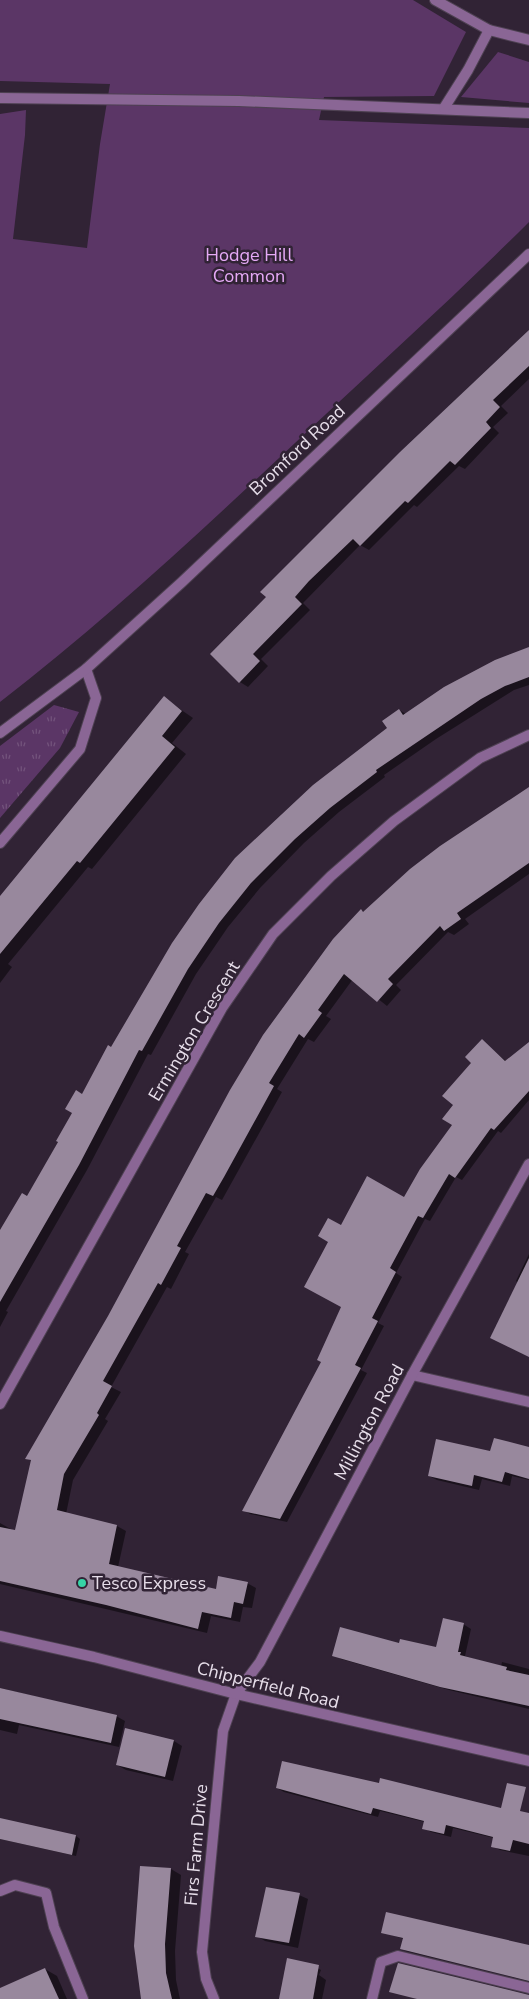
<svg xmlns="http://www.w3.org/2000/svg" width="529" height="1999" font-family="'Nunito Sans',sans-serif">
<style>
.grass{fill:url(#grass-tufts)}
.park{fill:#5b3666}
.shadow{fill:#0007}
.building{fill:#98889d}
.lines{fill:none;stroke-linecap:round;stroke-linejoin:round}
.service-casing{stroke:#4e4152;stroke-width:12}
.minor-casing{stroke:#4e4152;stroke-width:12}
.tertiary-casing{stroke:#4e4152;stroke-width:12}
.service{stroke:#8a6695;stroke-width:10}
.minor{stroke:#8a6695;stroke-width:10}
.tertiary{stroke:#8a6695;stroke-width:10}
.poi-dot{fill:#36d4a6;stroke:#312335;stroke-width:2}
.labels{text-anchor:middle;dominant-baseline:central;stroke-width:5;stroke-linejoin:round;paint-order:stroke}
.park-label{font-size:18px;fill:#e5a9f6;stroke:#312335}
.street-label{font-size:18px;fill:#e6dde9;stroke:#312335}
.poi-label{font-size:18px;fill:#e6dde9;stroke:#312335;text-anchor:start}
</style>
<defs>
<pattern id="grass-tufts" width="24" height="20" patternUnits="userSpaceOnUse" patternTransform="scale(1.25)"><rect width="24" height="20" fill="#5b3666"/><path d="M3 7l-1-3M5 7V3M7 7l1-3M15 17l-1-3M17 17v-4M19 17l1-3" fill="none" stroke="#73537c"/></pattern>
</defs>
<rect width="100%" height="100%" fill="#312335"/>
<path class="grass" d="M54,705L79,712L60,748L0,818V746Z"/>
<g class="park">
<path d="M0,0H413L466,32L434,96L324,97L319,120L529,128V222C459,292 385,359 312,427C211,522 110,617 0,702V114L26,110L25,135L13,239L87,248L100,144L110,84L0,81Z"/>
<path d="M498,52L529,62V103L461,97Z"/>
</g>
<g class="shadow">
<path d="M529,333V379L501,406L508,413L493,427L499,433L465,469L459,466L417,507L414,505L369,550L360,545L303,603L310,610L261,659L268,666L248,687L240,682L268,597L262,591L474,382L476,383Z"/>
<path d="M529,648V685L514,690L436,739L384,775L385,777L339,812L304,843L260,888L228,927L196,974L151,1055L148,1054L87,1170L6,1311L8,1312L0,1327V1250L83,1095L236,859L314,786L388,729L399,710L406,714Z"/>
<path d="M164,698L193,718L172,743L186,754L92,869L88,867L8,964L12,967L0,983V898Z"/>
<path d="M529,788V874L465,919L469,924L454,935L448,932L396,985L401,990L387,1006L353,979L326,1016L331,1019L314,1042L308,1039L277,1089L282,1092L222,1200L216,1197L185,1252L189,1254L171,1289L167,1287L111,1387L121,1392L105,1419L108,1421L73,1480L66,1514L117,1526L126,1531L118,1567L217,1591L247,1583L256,1588L252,1608L243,1607L240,1622L211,1616L207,1633L0,1584V1523L16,1532L32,1461L27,1458L364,913Z"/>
<path d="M482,1041L506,1061L529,1044V1100L501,1133L498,1131L462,1180L456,1177L430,1221L425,1219L396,1273L402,1277L378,1323L384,1326L361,1370L367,1373L287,1522L250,1514L244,1510L322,1362L343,1307L342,1227L404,1199L453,1125L455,1104Z"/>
<path d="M529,1254V1356L518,1283L516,1281Z"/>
<path d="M529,1448V1480L512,1476L510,1486L482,1479L479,1490L437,1480L429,1476L491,1452Z"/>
<path d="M463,1624L471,1629L465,1656L501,1667L502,1662L529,1669V1709L449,1690L341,1659L334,1655L399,1645L437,1649Z"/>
<path d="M0,1688L116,1716L125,1721L119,1747L19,1725L17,1734L0,1730Z"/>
<path d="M174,1741L182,1746L173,1781L126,1770L117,1765Z"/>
<path d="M277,1788L502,1809L529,1814V1856L500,1850L492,1846L494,1838L453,1828L451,1837L431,1832L424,1828L425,1822L380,1811L378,1817L284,1792Z"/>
<path d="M0,1819L76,1836L80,1839L76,1856L0,1839Z"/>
<path d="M171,1869L181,1875L175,1951L176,1980L180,1999H143Z"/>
<path d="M299,1895L308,1899L298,1948L265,1941L257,1936Z"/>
<path d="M382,1932L529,1947V1981L406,1951L402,1949L404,1939Z"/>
<path d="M312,1965L321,1970L319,1975L326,1980L322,1999H280Z"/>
<path d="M45,1969L57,1976L67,1999H0V1989Z"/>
</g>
<g class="building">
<path d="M529,330V366L493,400L500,407L486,422L491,428L455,465L450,461L408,503L405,501L360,546L353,539L309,581L295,597L302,604L253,654L260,661L239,683L210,654L266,597L260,592L400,452Z"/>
<path d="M529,647V677L505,686L481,699L376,770L377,772L330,808L295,839L251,883L219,923L188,969L142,1051L139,1050L79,1165L0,1302V1230L22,1193L27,1196L58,1142L56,1141L72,1113L65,1109L76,1090L82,1094L108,1045L111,1047L172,943L199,904L235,858L313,785L387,728L382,721L399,709L403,715L444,687L495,660Z"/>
<path d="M164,696L182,711L162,736L175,747L80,863L77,861L0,954V896Z"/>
<path d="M529,787V863L457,913L461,919L444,931L440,926L388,979L393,984L377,1002L344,974L318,1010L322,1013L304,1038L299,1034L269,1083L274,1086L224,1177L213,1196L206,1193L177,1246L181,1248L161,1285L158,1283L103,1381L112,1386L97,1413L99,1415L64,1474L57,1510L117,1525L109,1564L216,1589L218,1576L248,1582L243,1604L234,1602L231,1618L202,1612L198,1629L106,1605L0,1581V1527L15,1530L31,1460L25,1459L108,1316L230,1090L263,1035L333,939L361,909L363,912L410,869L440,846Z"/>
<path d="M482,1039L505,1061L529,1042V1091L494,1130L491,1128L455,1178L449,1174L423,1218L418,1216L390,1268L396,1272L372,1318L378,1321L355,1365L361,1368L280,1519L242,1511L321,1362L317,1360L341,1307L304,1287L328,1242L318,1236L328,1218L341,1225L367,1176L404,1197L420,1169L452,1125L442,1119L453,1105L442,1096L471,1063L465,1057Z"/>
<path d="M529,1258V1357L490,1338Z"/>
<path d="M494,1438L529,1447V1479L505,1472L502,1482L474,1475L472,1486L428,1476L436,1439L490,1451Z"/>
<path d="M443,1618L464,1623L458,1652H461L460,1655L507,1667L506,1670L529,1675V1706L440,1687L332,1656L340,1627L399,1643L400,1639L436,1647Z"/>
<path d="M0,1688L117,1715L111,1743L0,1719Z"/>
<path d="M125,1728L174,1740L165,1777L116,1765Z"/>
<path d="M282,1761L379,1783L380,1778L501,1808L507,1783L526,1787L520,1811L529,1813V1844L513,1840L510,1851L491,1847L493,1837L446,1825L444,1834L422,1829L424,1821L373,1808L371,1814L276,1788Z"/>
<path d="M0,1818L76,1835L72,1855L0,1839Z"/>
<path d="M140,1866L171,1868L165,1944L166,1973L172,1999H141L134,1946Z"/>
<path d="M266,1887L300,1893L289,1943L255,1937Z"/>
<path d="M386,1912L529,1945V1981L400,1949L403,1938L381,1933Z"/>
<path d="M287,1958L319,1965L313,1999H279Z"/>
<path d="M398,1963L529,1995V1999H417L389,1992Z"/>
<path d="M45,1968L59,1999H0V1988Z"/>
</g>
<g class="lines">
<defs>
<g id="service">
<path d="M0,1891L15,1885L46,1893L54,1927L83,1999"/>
<path d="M372,1999L381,1962L398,1956L529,1988"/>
</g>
<g id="minor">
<path d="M435,0L489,30"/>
<path d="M0,98L239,101L529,113"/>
<path d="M444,108L468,70L489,30L529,40"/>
<path d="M0,843L80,749L96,698L86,669"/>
<path d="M412,1375L529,1402"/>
<path d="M0,1404L222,1008L273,934L331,876L394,821L480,758L529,735"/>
<path d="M214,1999L206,1979L202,1952L223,1731L236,1694L260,1662L412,1375L529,1164"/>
</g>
<g id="tertiary">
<path d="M0,733L86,669L182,582L529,254"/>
<path d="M0,1636L94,1657L236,1694L529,1761"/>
</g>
</defs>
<use href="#service" class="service-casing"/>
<use href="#minor" class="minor-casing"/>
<use href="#tertiary" class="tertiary-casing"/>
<use href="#service" class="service"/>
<use href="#minor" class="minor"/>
<use href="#tertiary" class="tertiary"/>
</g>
<circle class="poi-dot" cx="82" cy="1583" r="5"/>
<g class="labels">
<g class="park-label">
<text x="249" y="255">Hodge Hill<tspan x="249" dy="21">Common</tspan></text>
</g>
<g class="street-label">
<text transform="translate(297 450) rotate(-43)">Bromford Road</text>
<text transform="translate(194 1031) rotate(-59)">Ermington Crescent</text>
<text transform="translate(369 1422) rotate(-62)">Millington Road</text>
<text transform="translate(268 1685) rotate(14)">Chipperfield Road</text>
<text transform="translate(196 1845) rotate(-85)">Firs Farm Drive</text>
</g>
<g class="poi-label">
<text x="92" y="1583">Tesco Express</text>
</g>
</g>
</svg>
